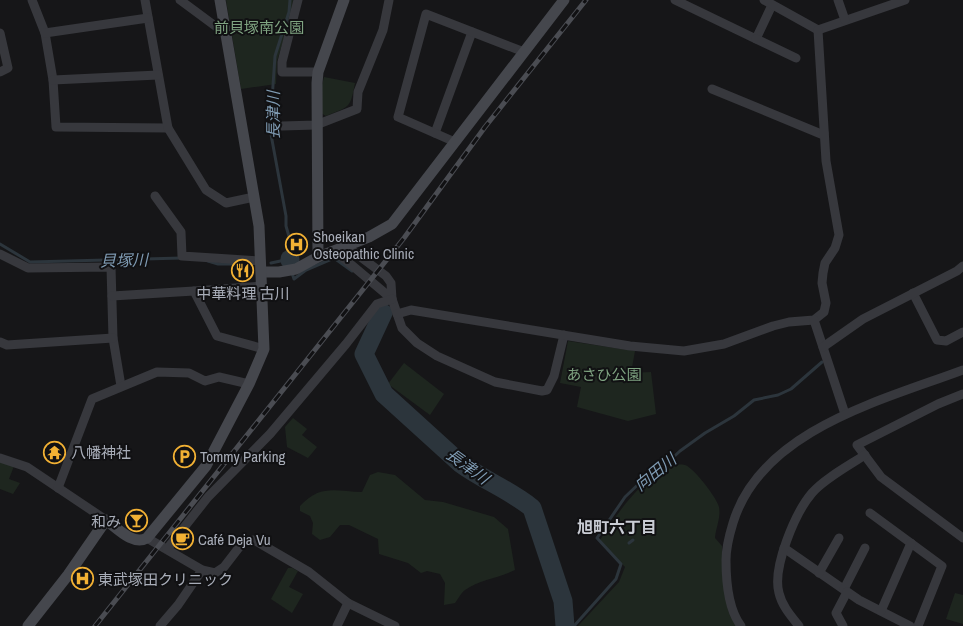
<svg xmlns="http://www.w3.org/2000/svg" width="963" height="626" font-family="'Archivo Narrow','Noto Sans JP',sans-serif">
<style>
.green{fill:#1e261f}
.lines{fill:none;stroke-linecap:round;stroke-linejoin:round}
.stream{stroke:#2c353c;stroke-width:3}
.river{stroke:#2c353c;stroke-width:19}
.street{stroke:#37383d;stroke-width:9}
.secondary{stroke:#45474d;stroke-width:11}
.rail-casing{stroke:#4a4c52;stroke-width:5}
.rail{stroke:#111113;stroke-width:3;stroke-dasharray:9;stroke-linecap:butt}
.labels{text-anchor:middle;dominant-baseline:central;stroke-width:4;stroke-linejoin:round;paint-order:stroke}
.park-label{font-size:15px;fill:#7fa381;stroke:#111113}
.poi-label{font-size:15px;fill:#a8adb8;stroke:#111113;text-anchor:start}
.water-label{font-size:16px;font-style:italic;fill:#7f9bb3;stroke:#111113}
.neighbourhood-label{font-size:16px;font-weight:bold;fill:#c9ccd4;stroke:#111113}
</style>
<rect width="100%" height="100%" fill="#161618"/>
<g class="green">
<path d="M226,0H293L290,19L277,61L276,84L241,89Z"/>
<path d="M324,77L355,83C350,109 350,106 326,116L321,113V89Z"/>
<path d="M568,341L635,351L631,373L651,372L656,414L628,421L577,407L581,387L560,383Z"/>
<path d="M404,363L444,394L430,415L388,384Z"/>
<path d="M293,418L307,429L302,435L317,447L308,458L287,447L285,427Z"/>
<path d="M0,461L14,466L9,479L20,483L13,494L0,489Z"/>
<path d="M674,464C677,465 682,464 685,465C694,468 717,498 719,507C721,518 716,527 715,538L722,546V574L737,626H578L619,582L625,567L600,540C620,510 639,480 674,464Z"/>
<path d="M378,472L395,475L425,500L443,502L494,517L508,529L515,570C499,578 479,580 465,590C461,593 458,599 455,603L444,605L445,583L440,574L427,571L421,573L408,563L379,554L378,539L349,525H340L330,537L320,540L312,534L313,523L310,516L300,511V506C320,484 335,491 362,492L370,475Z"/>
<path d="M288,568H292L298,571L289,587L303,594L292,613L271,599Z"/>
<path d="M955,593L963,595V624L946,619Z"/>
</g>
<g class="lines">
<g class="stream">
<path d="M0,244L30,262L182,258"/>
<path d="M208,261L218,264H236"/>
<path d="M271,263L290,259L292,247L286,226V216L270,129L275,56L289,12L290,0"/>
<path d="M292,273L294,279L306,270L334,258L352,271"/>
<path d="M629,543L633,540"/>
<path d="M574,626L616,579L621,564L597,538L625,497L649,474L665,465L680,451L705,433L734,416L754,400L778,395L791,389L822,362"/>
</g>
<g class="river">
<path d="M290,259V260"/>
<path d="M383,313L364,354L384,394L460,463C483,480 510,490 532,508L563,601L565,626"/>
</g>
<g class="street">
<path d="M32,0L45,33L53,80L56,127L168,128"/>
<path d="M145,0L168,128L206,190L226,203L254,197"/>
<path d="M180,0L226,34"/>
<path d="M298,0L282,62V72H318"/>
<path d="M675,0L756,39L772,5"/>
<path d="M764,0L818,30L905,0"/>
<path d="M838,0L845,20"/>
<path d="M0,33L8,68L0,72"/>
<path d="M45,33L148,18"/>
<path d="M756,39L796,58"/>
<path d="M53,80L158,75"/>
<path d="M712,89L821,134L824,133"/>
<path d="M282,126L316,125L357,109L358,92L383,30L389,0"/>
<path d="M435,133L472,32"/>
<path d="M455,142L398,117L426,14L524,52"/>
<path d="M155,196L181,232L182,256L261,261"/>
<path d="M346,246L386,276L391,283L392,299L402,328L417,343L437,356L495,382L542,391L547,390L554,376L564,335"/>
<path d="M335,251L392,299"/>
<path d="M0,254L28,268L111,267L113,338L121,386"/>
<path d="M194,291L262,286"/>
<path d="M913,293L937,340L946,341L963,332"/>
<path d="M112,296L194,291L217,336L264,349"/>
<path d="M397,314L411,310L630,346L684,351L724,344L773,326L789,322L814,320L824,312L826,303L822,283L823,273L825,263L835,248L839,235L826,161L818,30"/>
<path d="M814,320L845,414"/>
<path d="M0,342L7,345L113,338"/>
<path d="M823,347L863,319L957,271L963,266"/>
<path d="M963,394L938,404L857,445L881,477L963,538"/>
<path d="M0,458L27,467L106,520"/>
<path d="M58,488L92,399L157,372L189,373L205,381L219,377L249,384"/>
<path d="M870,513L942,566L918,626"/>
<path d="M147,538L202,570L215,573L224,567L244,541L254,540L309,572L348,603L395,626"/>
<path d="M784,548L859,600L910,626"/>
<path d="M167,549L208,497L270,434L346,344L377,304L392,299"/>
<path d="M819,573L839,538"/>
<path d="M844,589L865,548"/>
<path d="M881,611L911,543"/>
<path d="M160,626L178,605L202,570"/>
<path d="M337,626L348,603"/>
<path d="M741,626C728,609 726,581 726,560C726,547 729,536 733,523C761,430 883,400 963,370"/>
<path d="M799,626C791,616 782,606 779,593C772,568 795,513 812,493C824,479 848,466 865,455"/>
<path d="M843,626L836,613L847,592"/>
</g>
<g class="secondary">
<path d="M318,257L317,83L318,72L344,0"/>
<path d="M262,272H279L296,269L318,257L369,237L392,224L564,0"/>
<path d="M28,626L68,575L106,520C117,528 133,546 147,538L206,466L249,384L264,349L259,226L220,0"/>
</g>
<defs>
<path id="rail" d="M95,626L404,238L485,127L586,0"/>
</defs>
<use href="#rail" class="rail-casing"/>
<use href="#rail" class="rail"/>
</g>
<defs>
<symbol id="hospital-ring" viewBox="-11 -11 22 22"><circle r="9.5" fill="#111113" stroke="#f2b134" stroke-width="1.5"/><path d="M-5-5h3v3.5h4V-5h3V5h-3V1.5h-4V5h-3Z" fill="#f2b134"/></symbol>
<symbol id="restaurant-ring" viewBox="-11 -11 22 22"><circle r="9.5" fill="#111113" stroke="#f2b134" stroke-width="1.5"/><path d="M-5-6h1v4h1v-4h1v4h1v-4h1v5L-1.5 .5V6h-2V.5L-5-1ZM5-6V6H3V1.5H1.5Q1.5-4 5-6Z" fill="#f2b134"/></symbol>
<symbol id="temple-ring" viewBox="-11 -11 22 22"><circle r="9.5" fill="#111113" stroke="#f2b134" stroke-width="1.5"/><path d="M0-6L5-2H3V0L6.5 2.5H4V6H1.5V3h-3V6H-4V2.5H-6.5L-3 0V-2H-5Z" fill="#f2b134"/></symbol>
<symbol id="parking-ring" viewBox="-11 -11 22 22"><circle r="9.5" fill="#111113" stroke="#f2b134" stroke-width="1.5"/><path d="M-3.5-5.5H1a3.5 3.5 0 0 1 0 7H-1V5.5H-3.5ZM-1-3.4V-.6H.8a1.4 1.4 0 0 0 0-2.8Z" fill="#f2b134"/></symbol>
<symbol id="bar-ring" viewBox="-11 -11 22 22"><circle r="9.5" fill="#111113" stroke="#f2b134" stroke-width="1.5"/><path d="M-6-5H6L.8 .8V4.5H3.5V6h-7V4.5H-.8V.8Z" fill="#f2b134"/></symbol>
<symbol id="cafe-ring" viewBox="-11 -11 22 22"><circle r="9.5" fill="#111113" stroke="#f2b134" stroke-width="1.5"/><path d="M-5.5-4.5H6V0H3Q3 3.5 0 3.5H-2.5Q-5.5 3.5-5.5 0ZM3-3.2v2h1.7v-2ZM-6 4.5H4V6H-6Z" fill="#f2b134"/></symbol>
</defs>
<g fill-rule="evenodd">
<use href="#hospital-ring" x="284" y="232" width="25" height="25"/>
<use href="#restaurant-ring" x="230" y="258" width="25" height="25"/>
<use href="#temple-ring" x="42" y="440" width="25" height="25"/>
<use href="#parking-ring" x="172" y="444" width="25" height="25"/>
<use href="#bar-ring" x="124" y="508" width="25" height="25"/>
<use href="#cafe-ring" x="170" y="526" width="25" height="25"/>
<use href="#hospital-ring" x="70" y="566" width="25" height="25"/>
</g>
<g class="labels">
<g class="park-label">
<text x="259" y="27">前貝塚南公園</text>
<text x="604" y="374">あさひ公園</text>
</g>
<g class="poi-label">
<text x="313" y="236">Shoeikan<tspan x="313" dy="17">Osteopathic Clinic</tspan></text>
<text x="243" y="293" text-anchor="middle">中華料理 古川</text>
<text x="71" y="452">八幡神社</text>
<text x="200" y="456">Tommy Parking</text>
<text x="121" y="521" text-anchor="end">和み</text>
<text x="198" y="539">Café Deja Vu</text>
<text x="98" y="579">東武塚田クリニック</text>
</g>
<g class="water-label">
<text transform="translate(273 115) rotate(-90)">長津川</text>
<text transform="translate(124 260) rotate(-1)">貝塚川</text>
<text transform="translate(468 466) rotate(36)">長津川</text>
<text transform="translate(655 472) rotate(-39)">向田川</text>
</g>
<g class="neighbourhood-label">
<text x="617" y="527">旭町六丁目</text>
</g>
</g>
</svg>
